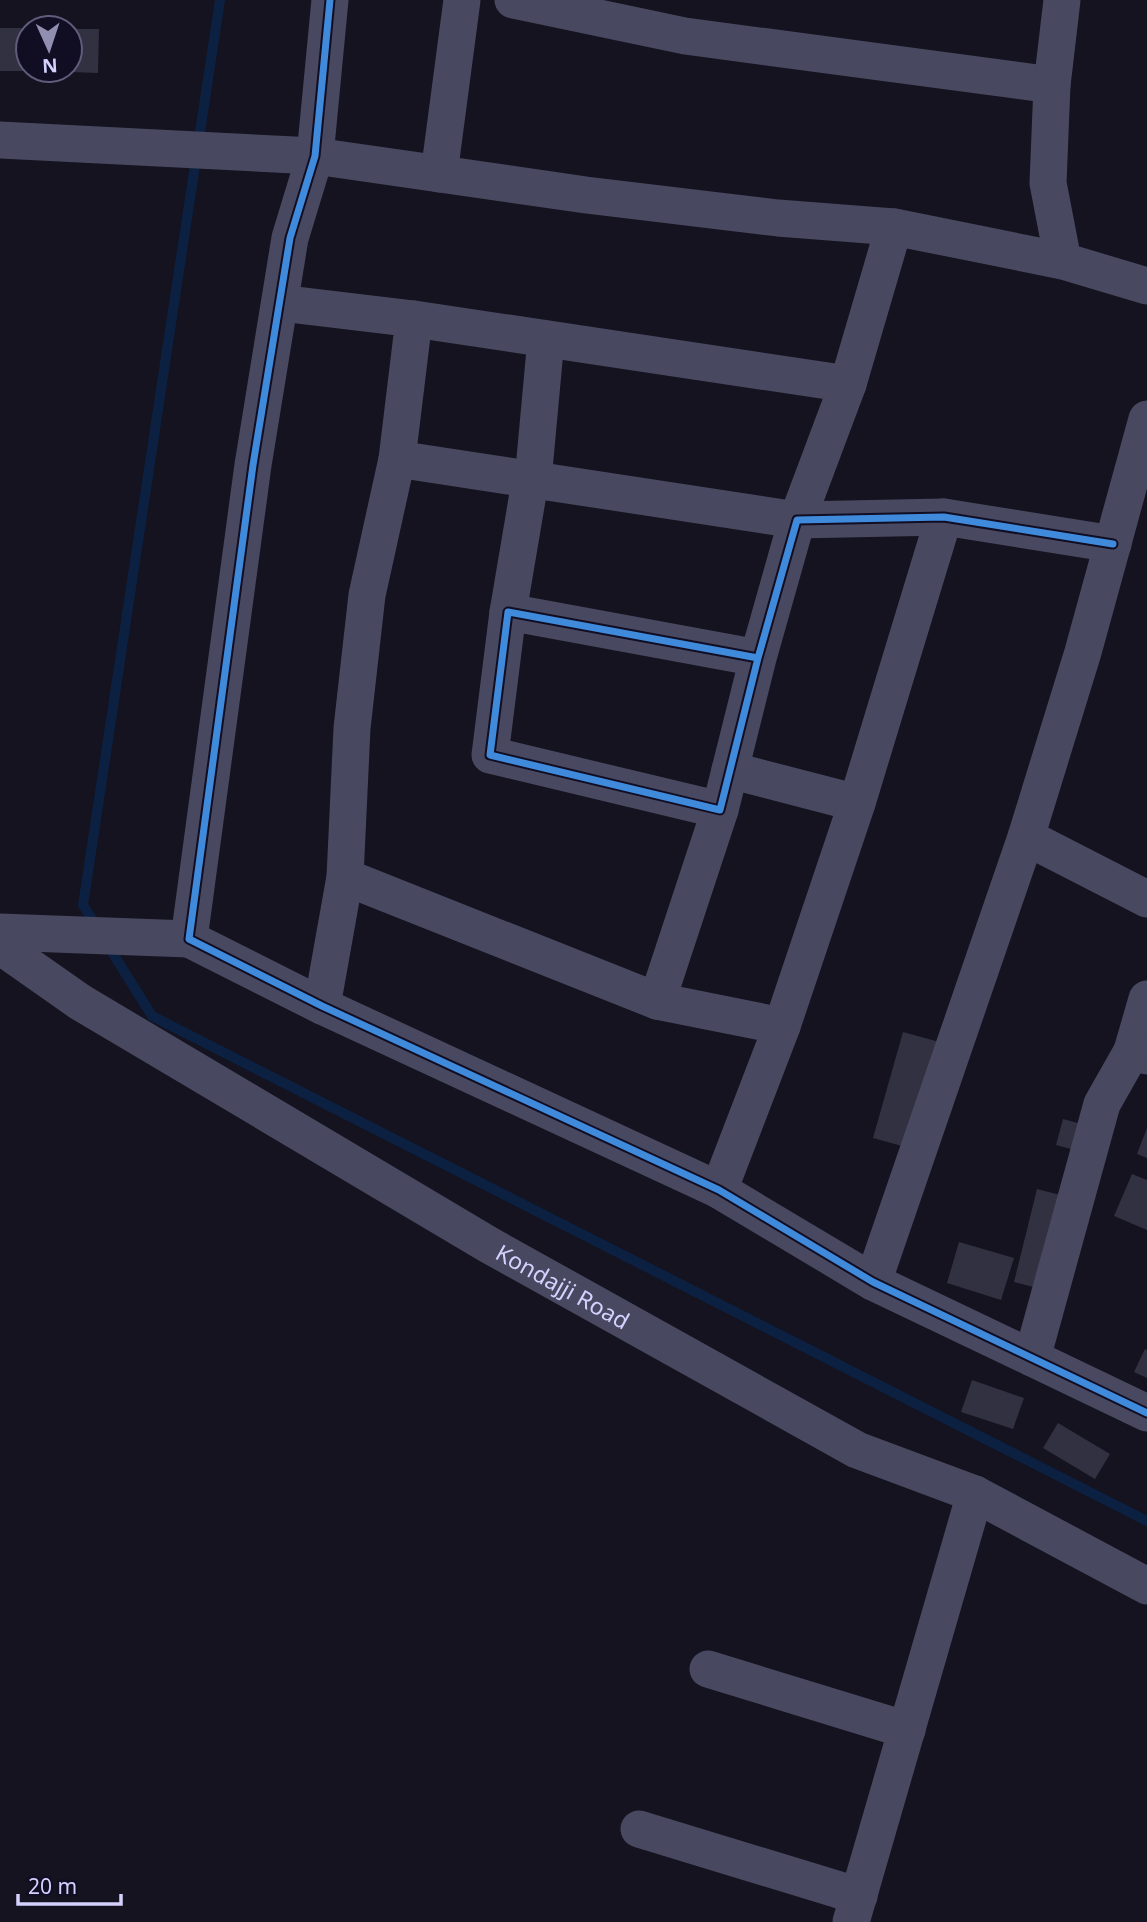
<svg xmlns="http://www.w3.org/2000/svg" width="1147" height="1922" font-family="'Noto Sans',sans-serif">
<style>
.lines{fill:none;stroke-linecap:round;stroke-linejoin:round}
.stream{stroke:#0c2142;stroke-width:10}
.building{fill:#323141}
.minor{stroke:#484860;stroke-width:37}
.cycleway-casing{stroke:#110e24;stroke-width:11}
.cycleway{stroke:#408adc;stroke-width:7}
.labels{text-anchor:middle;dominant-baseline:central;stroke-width:6;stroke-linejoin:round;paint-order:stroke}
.street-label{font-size:23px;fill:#d5d1ff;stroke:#110e24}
</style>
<rect width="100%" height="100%" fill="#14131f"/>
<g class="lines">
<g class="stream">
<path d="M97,927L83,905L220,0"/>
<path d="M107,944L152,1016L1147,1521"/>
</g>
</g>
<g class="building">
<rect x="0" y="28" width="28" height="43"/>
<path d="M70,29H99L98,73L70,72Z"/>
<path d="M903,1032L961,1048L931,1154L873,1138Z"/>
<path d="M1063,1119L1096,1128L1089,1154L1056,1145Z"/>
<path d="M1147,1128V1158L1137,1154Z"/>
<path d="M1132,1174L1147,1180V1230L1114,1216Z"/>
<path d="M1037,1189L1068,1197L1045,1290L1014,1282Z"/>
<path d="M959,1242L1014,1258L1001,1300L947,1283Z"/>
<path d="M1145,1349L1147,1350V1378L1134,1372Z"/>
<path d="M972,1380L1024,1398L1013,1429L961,1412Z"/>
<path d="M1058,1423L1110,1454L1095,1479L1043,1448Z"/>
</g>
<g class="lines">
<g class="minor">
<path d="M330,0L315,156L290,238L253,465L189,939L322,1006L719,1190L873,1282L1147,1413"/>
<path d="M513,0L685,36L1052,85"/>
<path d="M1062,0L1052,85L1048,183L1063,261"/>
<path d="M0,140L315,156L586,195L778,218L894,227L1063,261L1147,286"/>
<path d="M439,174L462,0"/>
<path d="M280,303L414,319L397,459L367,595L352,728L345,877L322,1006"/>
<path d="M414,319L848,384L894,227"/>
<path d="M1147,419L1083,652L1026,837L1147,899"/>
<path d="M397,459L797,520L848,384"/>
<path d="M508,612L530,482L533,480L546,339"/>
<path d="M758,658L720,810L490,755L508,612L758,658L797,520L944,517L1113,544"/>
<path d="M730,770L857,803"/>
<path d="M345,877L657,1001L720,810"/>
<path d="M0,932L189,939"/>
<path id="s1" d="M0,946L80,1002L489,1245L857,1450L975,1494L1147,1586"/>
<path d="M1147,999L1132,1051L1147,1056"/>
<path d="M657,1001L782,1026"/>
<path d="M719,1190L782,1026L857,803L944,517"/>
<path d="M873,1282L1026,837"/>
<path d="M1032,1358L1102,1104L1132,1051"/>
<path d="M708,1669L907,1730"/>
<path d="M639,1829L859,1896"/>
<path d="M851,1922L975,1494"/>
</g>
<defs>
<g id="cycleway">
<path d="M330,0L315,156L290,238L253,465L189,939L322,1006L719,1190L873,1282L1147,1413"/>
<path d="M758,658L720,810L490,755L508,612L758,658L797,520L944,517L1113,544"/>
</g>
</defs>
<use href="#cycleway" class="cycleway-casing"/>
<use href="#cycleway" class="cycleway"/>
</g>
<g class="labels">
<g class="street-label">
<text stroke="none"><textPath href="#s1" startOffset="658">Kondajji Road</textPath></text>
</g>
</g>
<g transform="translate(49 49) rotate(177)"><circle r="33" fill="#110e24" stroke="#5f5c7c" stroke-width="2"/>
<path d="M0-5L12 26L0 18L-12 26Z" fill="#918eb1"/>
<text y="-10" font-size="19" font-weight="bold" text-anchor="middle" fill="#d5d1ff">N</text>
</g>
<path d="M18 1894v10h103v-10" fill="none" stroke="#d5d1ff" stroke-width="3.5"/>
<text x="28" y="1894" font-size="21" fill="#d5d1ff" stroke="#110e24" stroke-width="5" paint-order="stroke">20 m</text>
</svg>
